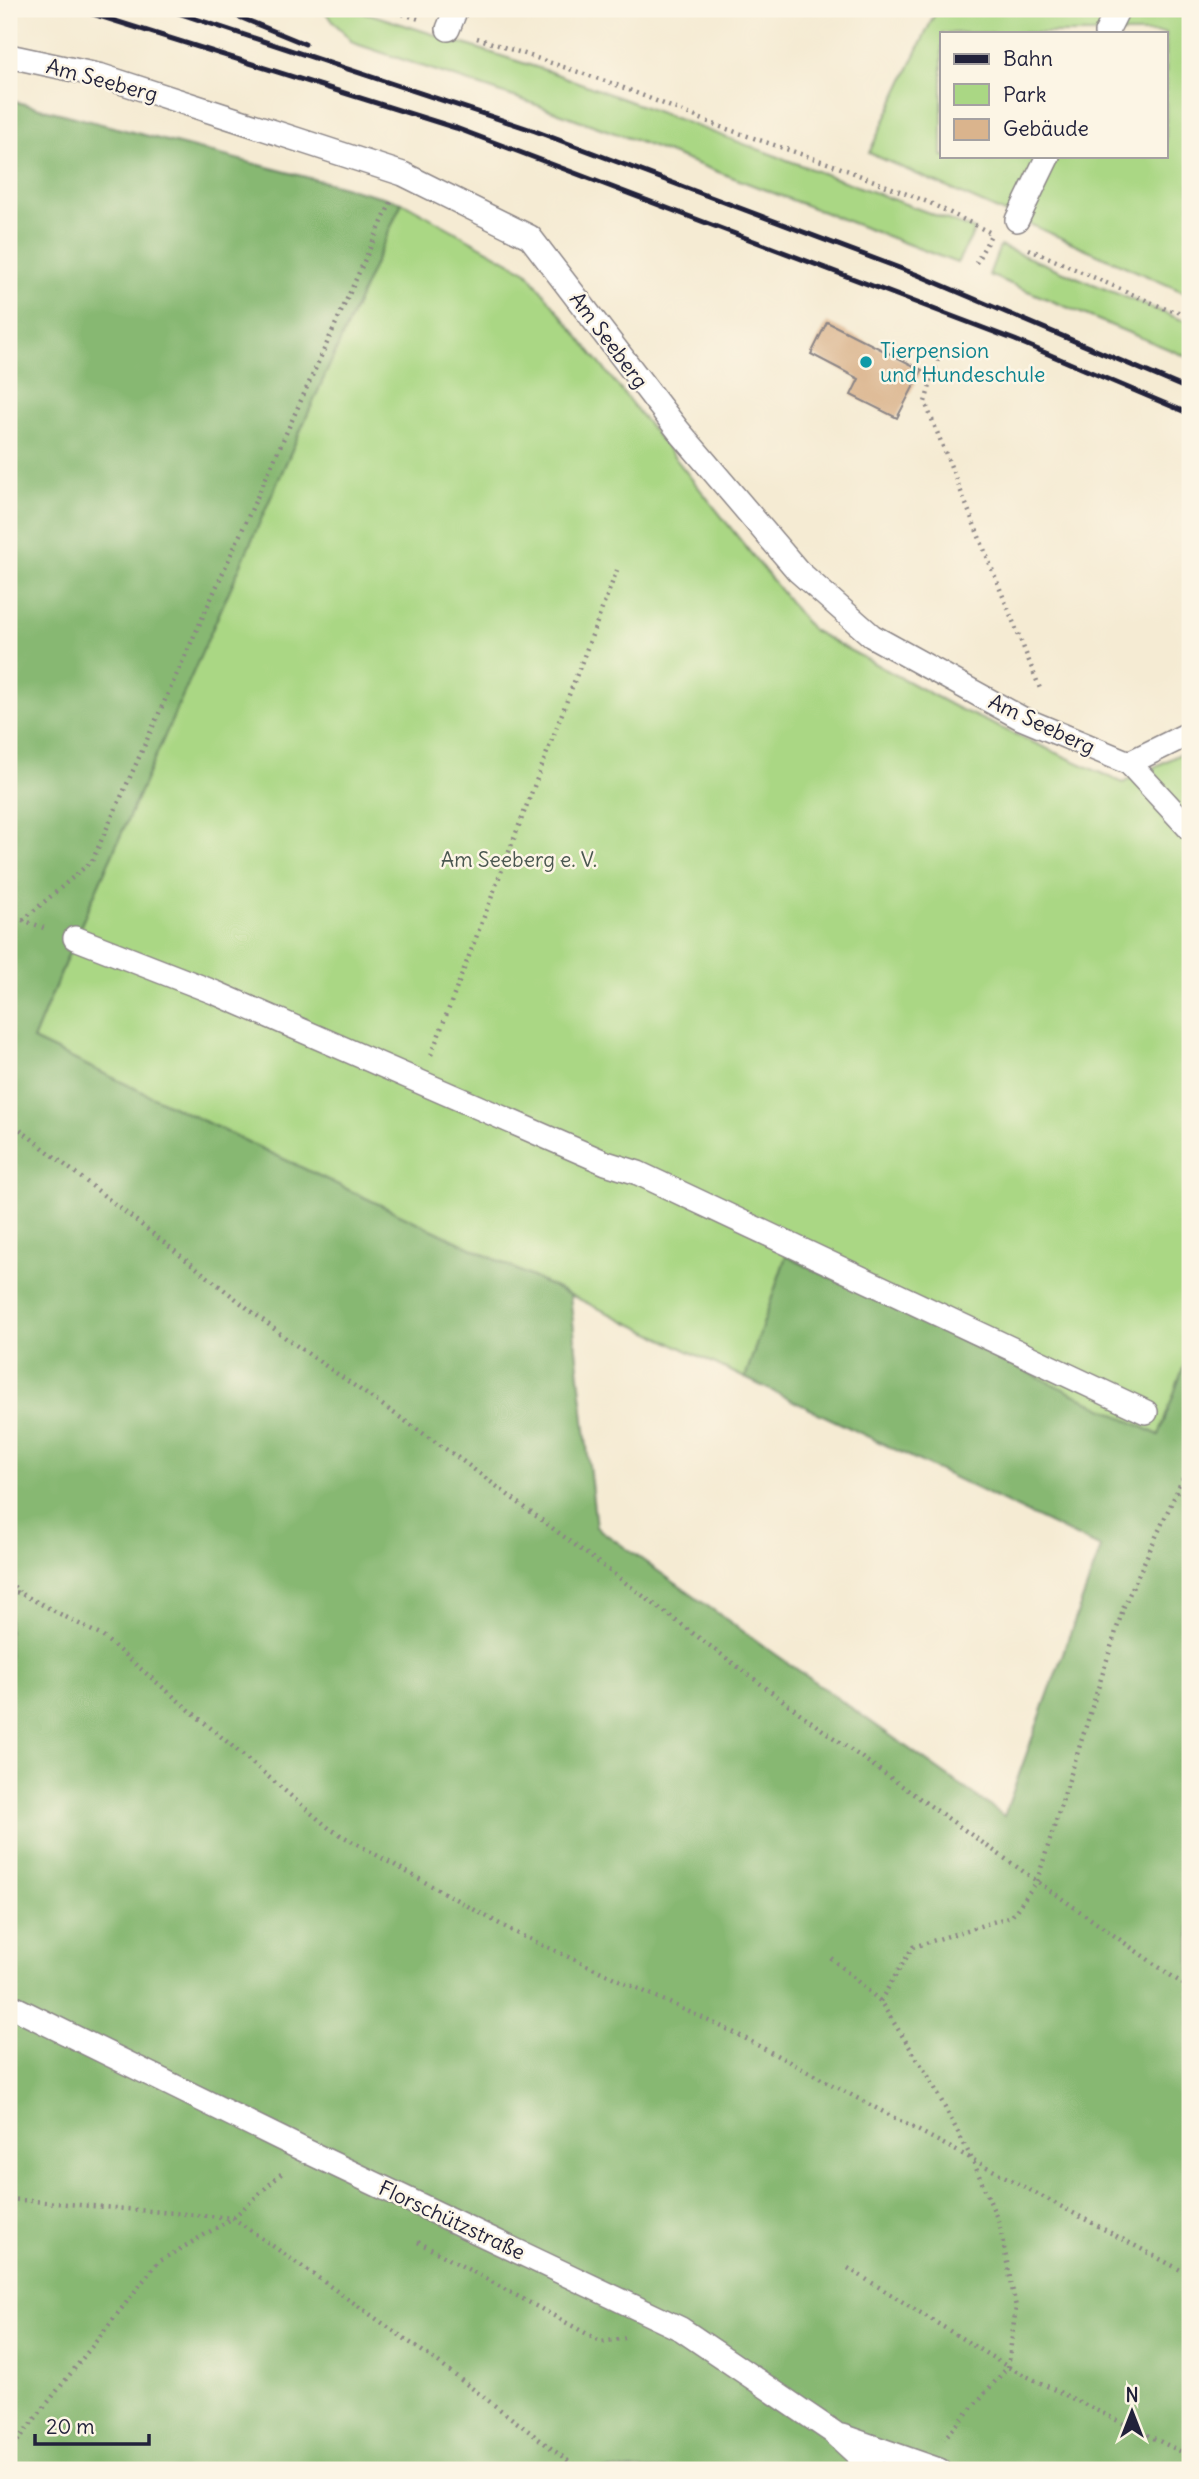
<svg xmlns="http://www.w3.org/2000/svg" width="1199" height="2479" font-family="Delius,sans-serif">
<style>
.green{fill:#aad784;stroke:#667c60;stroke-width:2;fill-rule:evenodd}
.forest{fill:#87b872;stroke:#546d56;stroke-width:2}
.building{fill:#dab48d}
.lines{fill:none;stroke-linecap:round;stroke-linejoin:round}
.service-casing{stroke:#8c8687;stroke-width:26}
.path{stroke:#8c8687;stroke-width:4.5;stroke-dasharray:2 5;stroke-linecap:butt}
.service{stroke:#fff;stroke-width:23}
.rail{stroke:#22223b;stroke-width:5}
.culture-dot{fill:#0f9aa8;stroke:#fcf5e5;stroke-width:2.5}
.labels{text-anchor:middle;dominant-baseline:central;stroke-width:5;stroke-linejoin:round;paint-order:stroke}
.street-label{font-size:21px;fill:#22223b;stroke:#fcf5e5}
.culture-label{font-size:21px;fill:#0d838f;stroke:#fcf5e5;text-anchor:start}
.park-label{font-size:21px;fill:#4b5851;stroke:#fcf5e5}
</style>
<rect width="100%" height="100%" fill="#fcf5e5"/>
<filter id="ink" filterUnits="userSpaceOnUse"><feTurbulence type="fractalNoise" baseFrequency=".0143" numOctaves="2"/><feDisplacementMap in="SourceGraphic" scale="14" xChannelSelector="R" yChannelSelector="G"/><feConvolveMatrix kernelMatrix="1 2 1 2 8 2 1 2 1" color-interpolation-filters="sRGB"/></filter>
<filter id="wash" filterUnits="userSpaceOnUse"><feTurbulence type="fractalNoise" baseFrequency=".00686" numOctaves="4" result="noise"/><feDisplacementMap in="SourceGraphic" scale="28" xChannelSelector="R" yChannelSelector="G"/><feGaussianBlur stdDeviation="1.57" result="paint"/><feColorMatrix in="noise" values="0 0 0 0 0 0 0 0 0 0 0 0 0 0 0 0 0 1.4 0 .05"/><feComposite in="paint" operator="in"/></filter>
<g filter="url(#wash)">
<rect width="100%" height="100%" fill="#f5ebd3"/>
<g class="green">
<path d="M322,9H343L370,14L548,71L975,230L957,263L637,141L520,99L353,43Z"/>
<path d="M937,9H1190V295L869,153ZM942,33H1166V156H942Z"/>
<path d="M402,202L527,272L812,630L957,708L1123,783L1190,749V1349L1159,1436L786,1256L745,1378L33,1040L75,938Z"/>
<path d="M1000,246L1179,319L1190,321V358L989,275Z"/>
</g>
<path class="forest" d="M9,100L402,202L75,938L33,1040L570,1295L596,1527L1004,1816L1101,1548L745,1378L786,1256L1159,1435L1190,1349V2470H9Z"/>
<g id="blocks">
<path class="building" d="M827,322L922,370L897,418L851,395L859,379L811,354Z"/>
</g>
</g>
<g filter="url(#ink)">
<use href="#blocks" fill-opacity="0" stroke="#8c8687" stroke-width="2"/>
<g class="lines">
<defs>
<g id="service">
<path d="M448,29L456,9"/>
<path d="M1106,33L1118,9"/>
<path d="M9,56L102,76L403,174L530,237L678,430L798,571L872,636L1021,718L1129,763L1190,829"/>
<path d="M1017,220L1048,156"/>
<path d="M1129,763L1190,733"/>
<path d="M75,938L216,993L606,1163L638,1173L1146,1412"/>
<path d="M9,2005L304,2150L681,2329L833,2432L874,2470"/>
<path d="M842,2436L939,2470"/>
</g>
</defs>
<use href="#service" class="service-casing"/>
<g class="path">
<path d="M396,12L419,19"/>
<path d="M477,38L614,84L721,127L836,166L930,203L989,232"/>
<path d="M1029,249L1166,309L1190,315"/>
<path d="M976,263L992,233"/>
<path d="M940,353L925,402L1041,691"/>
<path d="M9,915L47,929"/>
<path d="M23,920L92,861L391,202"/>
<path d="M431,1055L617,570"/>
<path d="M9,1121L287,1339L460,1459L817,1726L1190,1989"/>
<path d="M9,1581L19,1592"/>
<path d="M9,1591L20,1593L102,1636L330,1829L516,1933L731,2031L1190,2275"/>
<path d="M831,1958L880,2001L930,2079L973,2161L999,2223L1016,2307L1008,2367L944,2439"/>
<path d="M880,2001L913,1947L1012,1916L1037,1881L1124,1606L1190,1463"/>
<path d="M9,2199L233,2218L432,2358L580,2470"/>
<path d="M418,2242L602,2342L625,2338"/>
<path d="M848,2268L1008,2367L1190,2456"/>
<path d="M9,2452L158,2262L233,2218L282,2173"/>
</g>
<use href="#service" class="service"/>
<g class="rail">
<path d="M77,9L456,128L1015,340L1190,414"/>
<path d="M166,9L535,131L918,275L1190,390"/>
<path d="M220,9L305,44"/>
</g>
</g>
</g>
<circle class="culture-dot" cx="866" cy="362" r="7"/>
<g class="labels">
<g class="street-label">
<text transform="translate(102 80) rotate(15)">Am Seeberg</text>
<text transform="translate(609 340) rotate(53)">Am Seeberg</text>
<text transform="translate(1042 724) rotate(25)">Am Seeberg</text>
<text transform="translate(452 2220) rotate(25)">Florschützstraße</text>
</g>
<g class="culture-label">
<text x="880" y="350">Tierpension<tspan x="880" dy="24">und Hundeschule</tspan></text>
</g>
<g class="park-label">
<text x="519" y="859">Am Seeberg e. V.</text>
</g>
</g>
<rect width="1199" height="2479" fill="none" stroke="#fcf5e5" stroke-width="35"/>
<rect x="940" y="32" width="228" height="126" fill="#fcf5e5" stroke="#a5a1a1" stroke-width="2"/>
<rect x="954" y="54" width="35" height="10" fill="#22223b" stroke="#a5a1a1" stroke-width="2"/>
<text x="1003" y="66" font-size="21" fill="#22223b">Bahn</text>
<rect x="954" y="84" width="35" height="21" fill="#aad784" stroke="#a5a1a1" stroke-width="2"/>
<text x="1003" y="102" font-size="21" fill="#22223b">Park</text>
<rect x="954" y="119" width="35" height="21" fill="#dab48d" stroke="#a5a1a1" stroke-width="2"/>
<text x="1003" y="136" font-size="21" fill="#22223b">Gebäude</text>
<g transform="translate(1132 2412)" stroke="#fcf5e5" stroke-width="5" paint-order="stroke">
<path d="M0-5L12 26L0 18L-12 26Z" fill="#22223b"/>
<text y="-10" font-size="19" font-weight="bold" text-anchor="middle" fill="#22223b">N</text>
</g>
<path d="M35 2434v10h114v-10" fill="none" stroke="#22223b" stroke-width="3.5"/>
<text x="46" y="2434" font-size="21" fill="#22223b" stroke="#fcf5e5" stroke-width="5" paint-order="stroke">20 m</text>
</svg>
